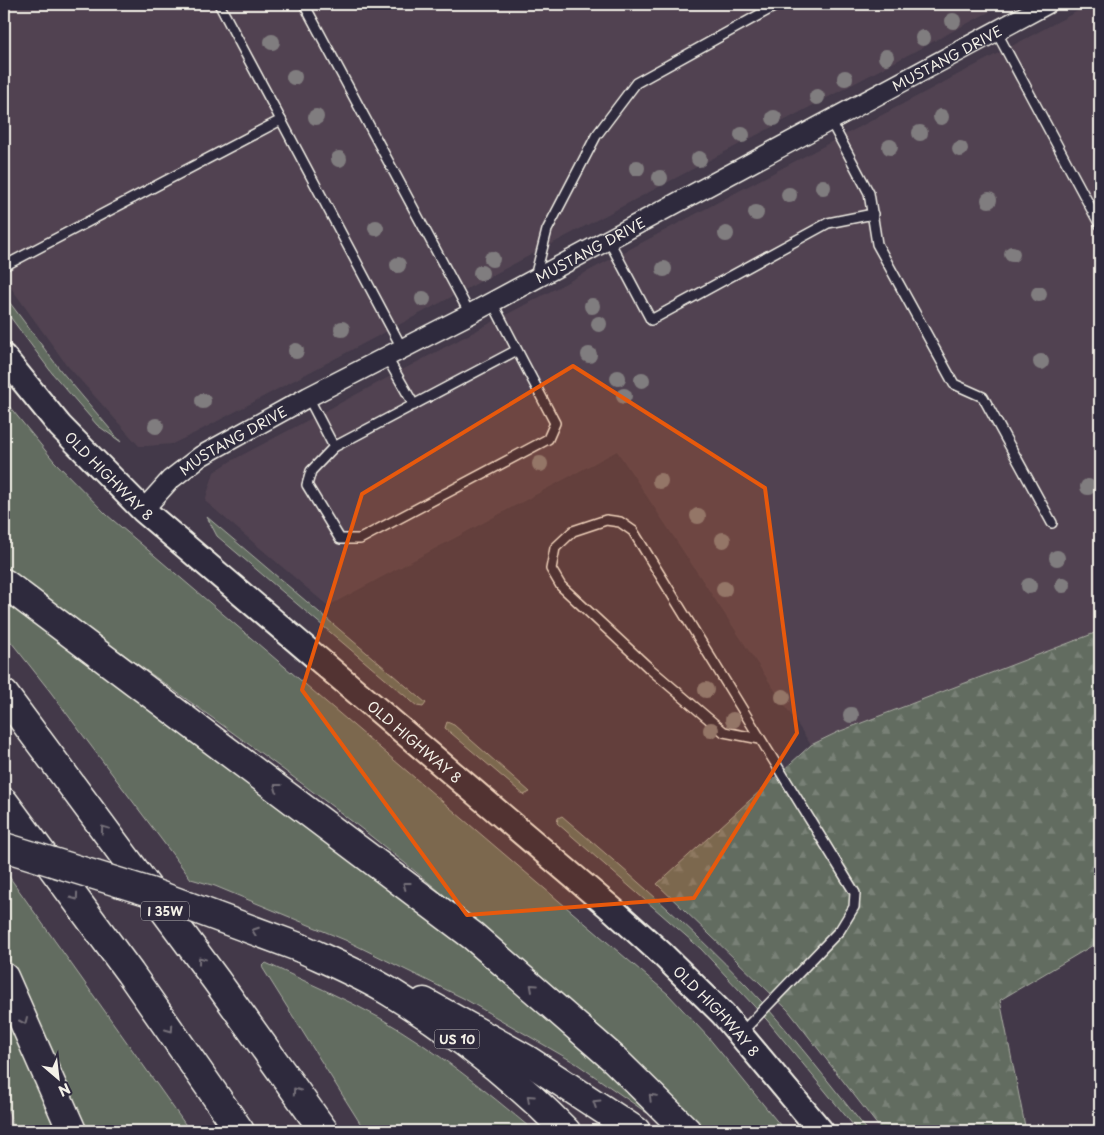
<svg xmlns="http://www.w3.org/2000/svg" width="1104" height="1135" font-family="'Playpen Sans',sans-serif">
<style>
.built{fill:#514351}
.green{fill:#626c60;stroke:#abaea4}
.forest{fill:url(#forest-firs);stroke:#abaea4}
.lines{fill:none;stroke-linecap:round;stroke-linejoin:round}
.service-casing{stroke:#f4f1e8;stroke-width:12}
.minor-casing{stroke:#f4f1e8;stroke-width:22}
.tertiary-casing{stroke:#f4f1e8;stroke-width:28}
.trunk-casing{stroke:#f4f1e8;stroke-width:31}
.motorway-casing{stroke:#f4f1e8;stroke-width:31}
.service{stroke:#2f2a3d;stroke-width:9}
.minor{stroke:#2f2a3d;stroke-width:19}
.tertiary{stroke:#2f2a3d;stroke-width:24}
.trunk{stroke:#2f2a3d;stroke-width:28}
.motorway{stroke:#2f2a3d;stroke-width:28}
.motorway-bridge-casing{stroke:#f4f1e8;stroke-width:31;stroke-linecap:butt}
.motorway-bridge{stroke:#2f2a3d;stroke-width:28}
.tree{fill:#807d7f}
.oneway{stroke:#747079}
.marked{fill:#e8590c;fill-opacity:0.2;stroke:#e8590c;stroke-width:4;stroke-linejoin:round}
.labels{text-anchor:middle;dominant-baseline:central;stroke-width:4;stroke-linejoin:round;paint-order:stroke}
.shield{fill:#2f2a3d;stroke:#b9b5b5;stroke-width:1}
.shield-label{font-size:12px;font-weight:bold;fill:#f4f1e8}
.street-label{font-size:14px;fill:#f4f1e8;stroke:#2f2a3d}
</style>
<defs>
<pattern id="forest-firs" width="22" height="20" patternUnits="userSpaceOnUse" patternTransform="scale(1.25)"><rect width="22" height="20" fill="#626c60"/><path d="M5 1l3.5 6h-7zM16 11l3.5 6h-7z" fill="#798177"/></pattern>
</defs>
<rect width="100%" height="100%" fill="#433949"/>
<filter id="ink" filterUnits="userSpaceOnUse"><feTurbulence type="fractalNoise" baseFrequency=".02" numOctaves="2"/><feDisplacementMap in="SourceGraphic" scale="10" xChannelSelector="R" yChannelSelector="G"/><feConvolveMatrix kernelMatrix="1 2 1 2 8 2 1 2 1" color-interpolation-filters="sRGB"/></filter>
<g filter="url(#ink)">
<g class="built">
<path d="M4,4H1004L193,434L172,444L147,446H139L66,364L4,278Z"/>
<path d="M1091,4H1100V631L838,732L811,745L617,451L328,606L205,501L214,472L231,461Z"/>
</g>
<g class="green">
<path d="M4,295L61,371L121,442L97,425L52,373L5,310Z"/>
<path d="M4,400L54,461L107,515L668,994L708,1037L785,1131H707C589,1021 470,911 341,813C231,729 116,650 4,568Z"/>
<path d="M207,517L426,703L423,707L417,706L217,536Z"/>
<path d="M4,597L375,870L566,1030L650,1110L647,1113L577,1064L463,998L345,940L215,886L191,879L49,690L4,633Z"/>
<path d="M447,722L454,725L530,792L524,795L445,728Z"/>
<path d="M562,816C626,871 689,925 747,986C790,1031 828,1082 868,1131H858L767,1020L701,949L557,823L558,818Z"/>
<path d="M4,874L8,875L190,1131H83L4,949Z"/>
<path d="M266,963C304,981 344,998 380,1018C436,1050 485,1090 534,1131H365L262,967Z"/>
<path d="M4,1004L59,1131H15L4,1097Z"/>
</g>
<path class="forest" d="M1100,631V941L1000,1000L1026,1131H882L788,1010L657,884L811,745L838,732Z"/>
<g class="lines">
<defs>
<g id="service">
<path d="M304,4L470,314"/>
<path d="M996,31L1100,225"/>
<path d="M281,120L402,348"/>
<path d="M830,120L869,193L877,244L954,384L983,397L1052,523"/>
<path d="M608,239L651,320L828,223L873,214"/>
<path d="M4,266L281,120L219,4"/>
<path d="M535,277L547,230L596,136L636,83L779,4"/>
<path d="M492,302L555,423L548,439L360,539H340L307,485L311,471L334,447L517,350"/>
<path d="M386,356L414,405"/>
<path d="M308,397L334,447"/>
<path d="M740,1034L840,930L854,907L855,893L633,531L620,522L606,520L573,531L555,548L551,569L561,586L649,668L724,732L760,739"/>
</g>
<g id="minor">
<path id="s1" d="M143,510L170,480L201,456L308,397L470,314L1047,4"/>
</g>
<g id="tertiary">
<path id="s2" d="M4,357L60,426L143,510L613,910L663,955L723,1014L821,1131"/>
</g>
<path id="trunk" d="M424,1002L526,1059L636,1131"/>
<g id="motorway">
<path d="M4,583L473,936L614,1059L687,1131"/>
<path d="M4,694L216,980L324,1131"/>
<path d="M4,802L130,973L240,1131"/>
<path d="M301,948C331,962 362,975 390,992C452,1030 515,1079 566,1131"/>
<path d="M4,977L72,1131"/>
</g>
</defs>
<use href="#service" class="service-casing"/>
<use href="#minor" class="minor-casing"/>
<use href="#tertiary" class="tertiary-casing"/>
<use href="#trunk" class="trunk-casing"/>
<use href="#motorway" class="motorway-casing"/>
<use href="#service" class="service"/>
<use href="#minor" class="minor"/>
<use href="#tertiary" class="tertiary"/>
<use href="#trunk" class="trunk"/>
<use href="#motorway" class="motorway"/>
<defs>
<path id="motorway-bridge" d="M4,847L150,892L301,948"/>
</defs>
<use href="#motorway-bridge" class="motorway-bridge-casing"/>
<use href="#motorway-bridge" class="motorway-bridge"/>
</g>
<g class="tree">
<circle cx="953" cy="21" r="8"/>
<circle cx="923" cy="38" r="8"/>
<circle cx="272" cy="42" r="8"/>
<circle cx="886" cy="57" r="8"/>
<circle cx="294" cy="77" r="8"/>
<circle cx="845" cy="78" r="8"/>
<circle cx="817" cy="97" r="8"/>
<circle cx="316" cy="117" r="8"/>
<circle cx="941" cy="117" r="8"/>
<circle cx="774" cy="118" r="8"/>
<circle cx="920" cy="133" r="8"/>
<circle cx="742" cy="135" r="8"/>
<circle cx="890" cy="147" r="8"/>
<circle cx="960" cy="149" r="8"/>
<circle cx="339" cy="159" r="8"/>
<circle cx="699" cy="159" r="8"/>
<circle cx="637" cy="168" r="8"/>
<circle cx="660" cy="178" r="8"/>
<circle cx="823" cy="187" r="8"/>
<circle cx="789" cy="195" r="8"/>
<circle cx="989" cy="200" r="8"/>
<circle cx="756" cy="213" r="8"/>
<circle cx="376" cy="228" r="8"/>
<circle cx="726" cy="234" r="8"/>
<circle cx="1012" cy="254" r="8"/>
<circle cx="492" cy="259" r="8"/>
<circle cx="398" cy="265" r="8"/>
<circle cx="664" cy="269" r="8"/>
<circle cx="481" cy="273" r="8"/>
<circle cx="1039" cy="294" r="8"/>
<circle cx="423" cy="299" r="8"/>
<circle cx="592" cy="306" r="8"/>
<circle cx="599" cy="324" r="8"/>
<circle cx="342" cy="329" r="8"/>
<circle cx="296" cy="351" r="8"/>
<circle cx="589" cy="355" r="8"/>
<circle cx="1041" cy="362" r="8"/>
<circle cx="618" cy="378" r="8"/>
<circle cx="642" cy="380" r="8"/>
<circle cx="624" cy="396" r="8"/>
<circle cx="203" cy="401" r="8"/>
<circle cx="156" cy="426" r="8"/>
<circle cx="540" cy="464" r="8"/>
<circle cx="660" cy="481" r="8"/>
<circle cx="1088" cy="487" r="8"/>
<circle cx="698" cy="516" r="8"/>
<circle cx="723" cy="540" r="8"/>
<circle cx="1057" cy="558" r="8"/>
<circle cx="1063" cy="585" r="8"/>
<circle cx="1029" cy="586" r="8"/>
<circle cx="724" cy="589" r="8"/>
<circle cx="706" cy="690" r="8"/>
<circle cx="783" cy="697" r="8"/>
<circle cx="851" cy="715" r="8"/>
<circle cx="733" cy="720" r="8"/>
<circle cx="711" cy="730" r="8"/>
</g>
<defs><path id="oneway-chevron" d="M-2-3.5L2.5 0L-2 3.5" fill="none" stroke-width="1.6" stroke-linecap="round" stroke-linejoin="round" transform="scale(1.25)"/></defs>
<g class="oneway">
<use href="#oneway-chevron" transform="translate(277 787) rotate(-143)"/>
<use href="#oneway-chevron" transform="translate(104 829) rotate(-126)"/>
<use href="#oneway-chevron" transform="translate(406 885) rotate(-143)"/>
<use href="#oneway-chevron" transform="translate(75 897) rotate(54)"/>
<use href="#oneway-chevron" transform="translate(255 931) rotate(-160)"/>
<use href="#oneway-chevron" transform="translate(201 960) rotate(-127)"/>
<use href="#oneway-chevron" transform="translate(533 987) rotate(-138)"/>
<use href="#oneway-chevron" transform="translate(24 1021) rotate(66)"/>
<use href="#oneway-chevron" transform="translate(170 1029) rotate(55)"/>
<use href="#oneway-chevron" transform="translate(296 1091) rotate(-125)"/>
<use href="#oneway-chevron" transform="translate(652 1097) rotate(-135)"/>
<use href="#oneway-chevron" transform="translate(530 1098) rotate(-138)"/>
<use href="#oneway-chevron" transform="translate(596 1103) rotate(-148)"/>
</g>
</g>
<path class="marked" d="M573,366L765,488L797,733L694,898L467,915L302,690L362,494Z"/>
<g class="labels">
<g class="shield">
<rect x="141" y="901.5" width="48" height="19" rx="4"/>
<rect x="434.5" y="1029.5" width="45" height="19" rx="4"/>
</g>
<g class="shield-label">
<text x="165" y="911">I 35W</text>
<text x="457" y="1039">US 10</text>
</g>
<g class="street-label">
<text stroke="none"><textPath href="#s1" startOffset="925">MUSTANG DRIVE</textPath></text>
<text stroke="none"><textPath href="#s1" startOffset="520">MUSTANG DRIVE</textPath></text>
<text stroke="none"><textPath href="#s1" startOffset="115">MUSTANG DRIVE</textPath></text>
<text stroke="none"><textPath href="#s2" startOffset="159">OLD HIGHWAY 8</textPath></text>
<text stroke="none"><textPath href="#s2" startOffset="564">OLD HIGHWAY 8</textPath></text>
<text stroke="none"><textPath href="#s2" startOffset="969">OLD HIGHWAY 8</textPath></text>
</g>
</g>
<rect width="1104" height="1135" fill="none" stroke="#2f2a3d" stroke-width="20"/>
<rect x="10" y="10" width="1084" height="1115" fill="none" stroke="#f4f1e8" stroke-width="2" filter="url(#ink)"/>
<g transform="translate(58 1078) rotate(152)" stroke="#2f2a3d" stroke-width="4" paint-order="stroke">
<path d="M0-4L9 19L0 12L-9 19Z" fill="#f4f1e8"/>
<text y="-8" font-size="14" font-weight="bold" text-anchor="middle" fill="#f4f1e8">N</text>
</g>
</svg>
